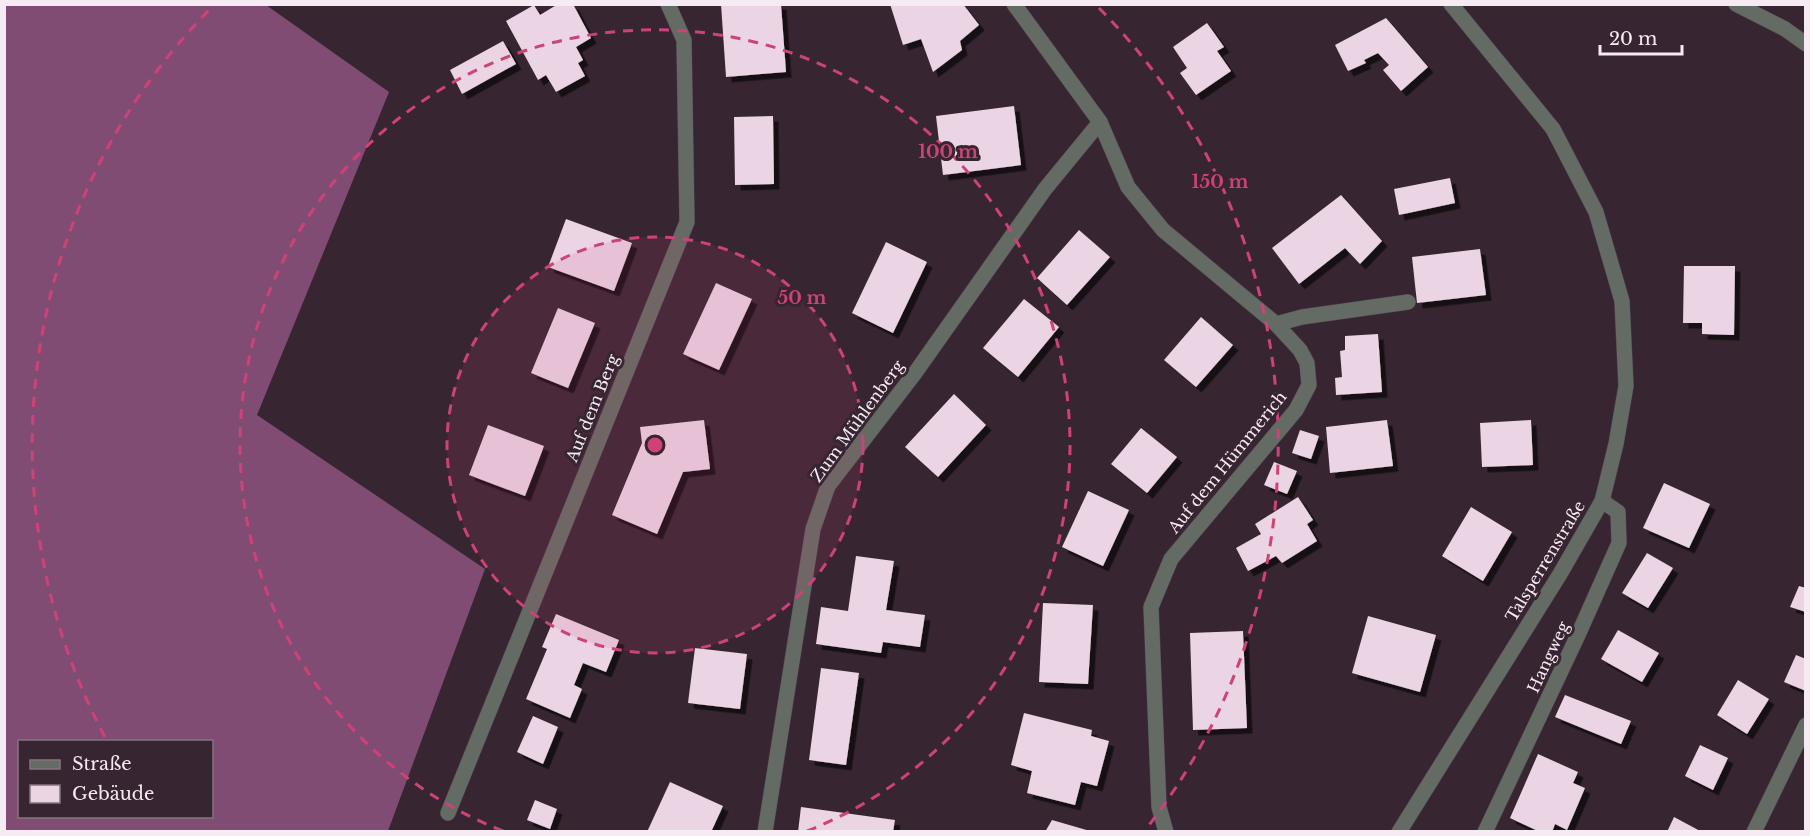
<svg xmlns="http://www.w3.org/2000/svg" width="1810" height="836" font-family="'Libre Baskerville',serif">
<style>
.forest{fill:#814c73;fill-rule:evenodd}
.building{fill:#ebd4e4;filter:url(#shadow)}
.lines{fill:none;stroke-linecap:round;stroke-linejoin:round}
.minor-casing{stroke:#52424d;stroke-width:16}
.minor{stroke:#636b64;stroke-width:15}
.ring{fill:none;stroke:#cd4279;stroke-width:3;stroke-dasharray:10 8}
.labels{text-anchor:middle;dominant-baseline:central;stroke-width:6;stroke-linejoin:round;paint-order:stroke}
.street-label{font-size:16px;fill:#f7ebf3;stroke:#372632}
.centre{fill:#cd4279;stroke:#372632;stroke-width:3}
.ring-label{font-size:18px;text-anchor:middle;font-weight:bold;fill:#cd4279;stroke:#372632;stroke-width:6;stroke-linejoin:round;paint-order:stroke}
</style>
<defs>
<filter id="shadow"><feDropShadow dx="5.5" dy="5.5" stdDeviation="0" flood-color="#0009"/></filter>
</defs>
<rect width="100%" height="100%" fill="#372632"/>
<path class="forest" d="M5,4L266,5L389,92L257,415L485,569L388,831H5ZM20,742H212V816H20Z"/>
<g class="building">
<path d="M558,4H573L591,38L576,47L583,60L578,63L585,76L556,92L546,75L538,80L506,21L534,5L540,15Z"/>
<path d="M721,4H781L786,72L726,77Z"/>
<path d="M890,4H963L979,25L960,41L962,50L933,72L921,39L903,45Z"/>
<path d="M1386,18L1428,67L1401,91L1383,70L1389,65L1378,53L1364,60L1366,63L1348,71L1335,45Z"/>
<path d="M1207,23L1224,47L1217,51L1231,71L1196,95L1180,73L1187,68L1173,47Z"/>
<path d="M503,41L516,64L462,94L450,70Z"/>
<path d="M1014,106L1021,165L943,175L936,116Z"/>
<path d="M773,116L774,184L735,185L734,117Z"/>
<path d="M1450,178L1455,203L1399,215L1394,189Z"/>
<path d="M1341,195L1382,241L1360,264L1345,248L1299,284L1272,248Z"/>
<path d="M566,219L632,243L614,291L548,267Z"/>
<path d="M1079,230L1110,257L1067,305L1037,278Z"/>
<path d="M886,242L927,262L893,333L852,313Z"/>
<path d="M1480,249L1486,295L1417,303L1412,257Z"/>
<path d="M1684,266H1735L1734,335L1702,334V323H1683Z"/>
<path d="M716,283L752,299L719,370L683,354Z"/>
<path d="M1024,299L1059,327L1018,377L983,348Z"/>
<path d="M558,308L595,323L568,388L531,373Z"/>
<path d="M1201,317L1233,345L1196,387L1164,360Z"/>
<path d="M1378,334L1382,392L1336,395L1335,378L1342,377L1340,351L1345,350V336Z"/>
<path d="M954,394L986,425L938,477L905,447Z"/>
<path d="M704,420L710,469L683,472L657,534L612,515L642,443L640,427Z"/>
<path d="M1387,420L1393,466L1330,473L1326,427Z"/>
<path d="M1531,420L1533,465L1482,467L1480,423Z"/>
<path d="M488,425L544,446L525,496L469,475Z"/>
<path d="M1141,428L1177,457L1147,493L1111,464Z"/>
<path d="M1300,430L1319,436L1311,459L1292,453Z"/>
<path d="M1274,462L1297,471L1287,494L1264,485Z"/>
<path d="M1664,483L1710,504L1689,548L1643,528Z"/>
<path d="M1088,491L1129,510L1103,566L1062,547Z"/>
<path d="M1298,497L1313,520L1307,524L1317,541L1282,563L1276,556L1248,571L1236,548L1261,534L1255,524Z"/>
<path d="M1471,507L1512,532L1483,581L1442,556Z"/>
<path d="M1647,553L1673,568L1648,608L1622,593Z"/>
<path d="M856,556L894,561L886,610L925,615L920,647L883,642L881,653L816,644L821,607L848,611Z"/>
<path d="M1799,586L1806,588V612L1790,607Z"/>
<path d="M1043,603L1093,605L1088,684L1039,682Z"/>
<path d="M556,614L619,640L606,672L583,663L574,685L582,689L570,718L526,699L547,649L542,647Z"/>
<path d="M1368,616L1436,635L1420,692L1352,673Z"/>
<path d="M1618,630L1659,653L1642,682L1601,659Z"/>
<path d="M1243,631L1247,728L1193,730L1190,633Z"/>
<path d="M695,648L747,654L740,709L688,703Z"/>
<path d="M1796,655L1806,659V691L1784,682Z"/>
<path d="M821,668L859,673L846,765L809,760Z"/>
<path d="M1738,680L1769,699L1747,734L1717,715Z"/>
<path d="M1565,695L1631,721L1621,744L1555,717Z"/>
<path d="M1024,713L1092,730L1091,736L1109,741L1097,786L1081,782L1075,805L1027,793L1032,771L1011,765Z"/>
<path d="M533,716L558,727L543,764L517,752Z"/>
<path d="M1700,745L1728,758L1713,790L1685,776Z"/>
<path d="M1538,754L1578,772L1573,783L1585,788L1567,830L1555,824L1552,832H1540L1510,818Z"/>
<path d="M670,782L723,806L711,832H647Z"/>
<path d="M535,800L557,809L550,829L527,820Z"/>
<path d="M801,807L895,820L893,832H798Z"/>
<path d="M1674,817L1702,832H1667Z"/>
<path d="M1052,820L1090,831V832H1045Z"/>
</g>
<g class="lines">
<defs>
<g id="minor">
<path d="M1014,4L1100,122L1128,187L1163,230L1276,324L1300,350L1307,363L1309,385L1296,410L1171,559L1151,607L1159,807L1166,832"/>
<path d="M1736,4L1785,29L1806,44"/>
<path d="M1276,324L1302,317L1408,302"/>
<path d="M448,813L687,222L684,40L668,4"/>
<path d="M765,832L813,529L828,486L915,373L1045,189L1100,122"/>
<path d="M1399,832L1560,574L1602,501L1616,444L1626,386L1622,301L1596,212L1553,129L1451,4"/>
<path d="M1485,832L1578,635L1619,543L1618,512L1602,501"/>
<path d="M1754,832L1806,725"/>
</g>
</defs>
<use href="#minor" class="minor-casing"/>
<use href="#minor" class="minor"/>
</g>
<circle cx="655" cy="445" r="208" fill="#cd4279" fill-opacity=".12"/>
<g class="ring">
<circle cx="655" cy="445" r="208"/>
<path d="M503 831A415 415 0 1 1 807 831"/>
<path d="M105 737A623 623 0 0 1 211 8M1099 8A623 623 0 0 1 1146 829"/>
</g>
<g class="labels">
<g class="street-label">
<text transform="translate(592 408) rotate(-68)">Auf dem Berg</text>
<text transform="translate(857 421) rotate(-54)">Zum Mühlenberg</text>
<text transform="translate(1227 462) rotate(-51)">Auf dem Hümmerich</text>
<text transform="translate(1545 561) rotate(-59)">Talsperrenstraße</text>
<text transform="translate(1548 657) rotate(-65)">Hangweg</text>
</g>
</g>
<circle cx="655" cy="445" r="9" class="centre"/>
<g class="ring-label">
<text x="948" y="158">100 m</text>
<text x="1220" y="188">150 m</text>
<text x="802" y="304">50 m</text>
</g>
<rect width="1810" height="836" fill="none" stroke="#f7ebf3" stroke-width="12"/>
<rect x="18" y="740" width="195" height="78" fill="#372632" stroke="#84757f" stroke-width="1.5"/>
<rect x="30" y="760" width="30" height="9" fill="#636b64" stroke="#84757f" stroke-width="1.5"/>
<text x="72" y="770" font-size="18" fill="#f7ebf3">Straße</text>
<rect x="30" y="785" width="30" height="18" fill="#ebd4e4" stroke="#84757f" stroke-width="1.5"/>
<text x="72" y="800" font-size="18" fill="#f7ebf3">Gebäude</text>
<path d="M1600 45v9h82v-9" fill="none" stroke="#f7ebf3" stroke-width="3"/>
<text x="1609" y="45" font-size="18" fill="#f7ebf3" stroke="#372632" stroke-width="4.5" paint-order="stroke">20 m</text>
</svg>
